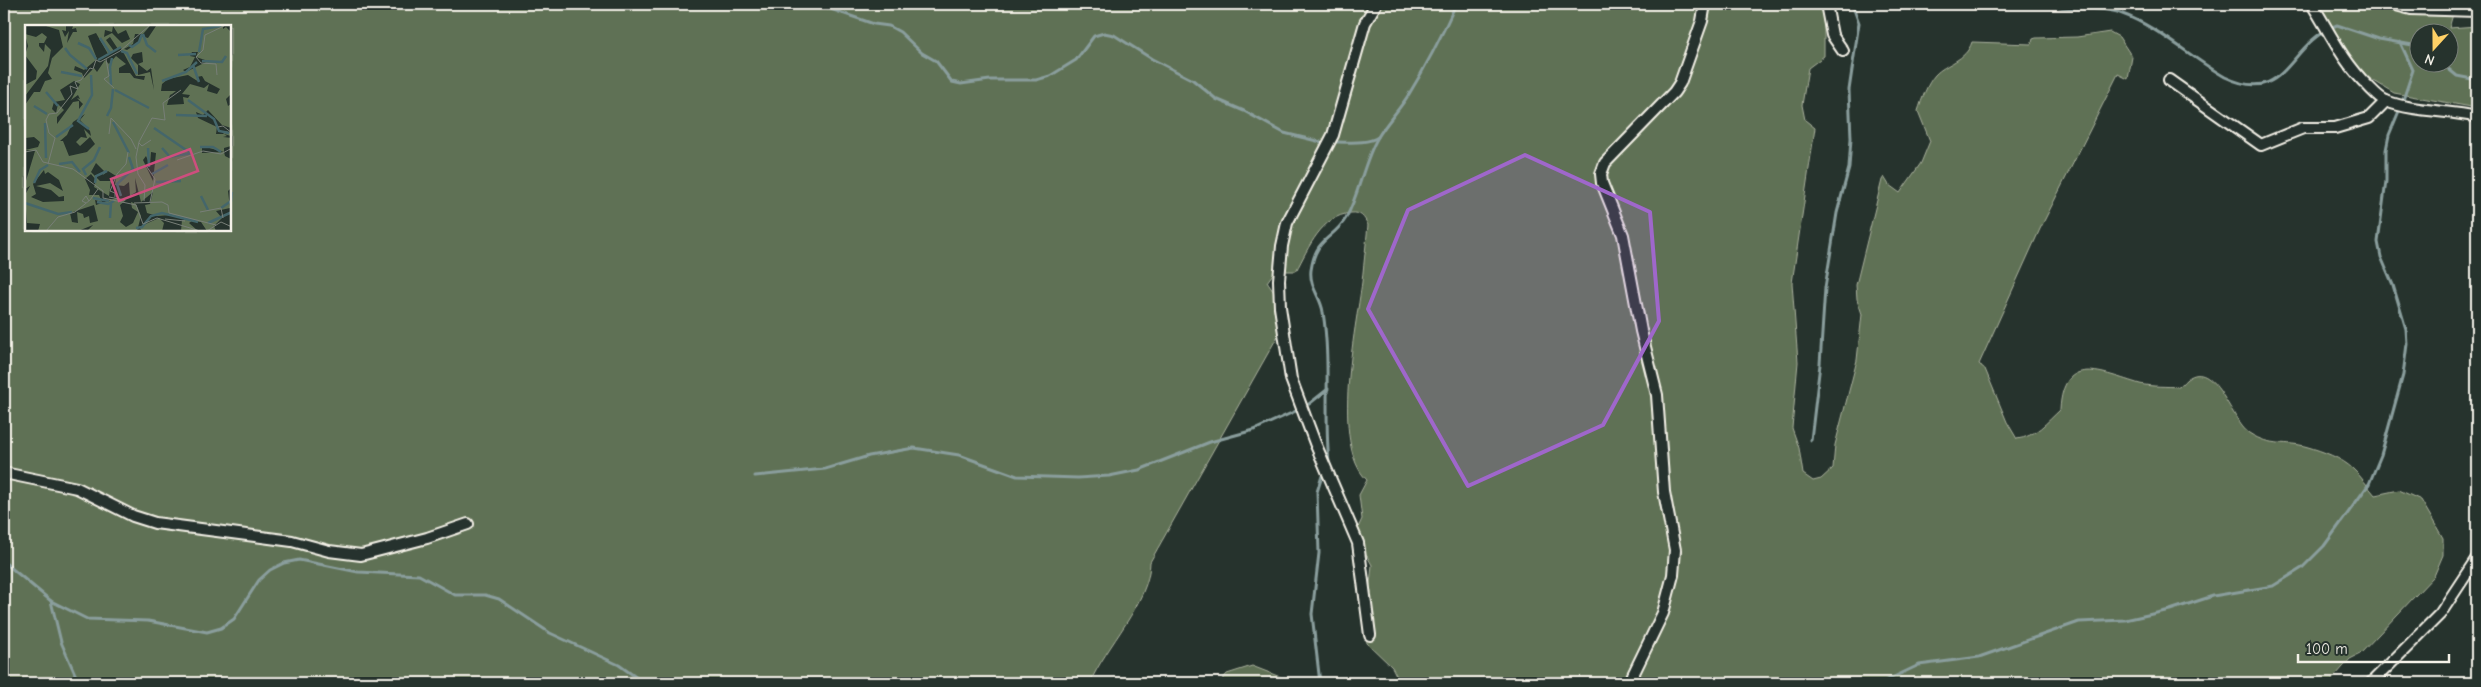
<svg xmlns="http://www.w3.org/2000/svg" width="2481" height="687" font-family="'Comic Neue',sans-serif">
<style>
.green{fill:#5f7154;stroke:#aab19e;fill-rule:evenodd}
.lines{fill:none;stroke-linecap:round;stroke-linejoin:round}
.stream{stroke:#8a9e9d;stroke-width:3}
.street-casing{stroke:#f4f1e8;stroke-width:14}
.street{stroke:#26332d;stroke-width:10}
.marked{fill:#9f67cb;fill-opacity:0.2;stroke:#9f67cb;stroke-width:4;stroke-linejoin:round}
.inset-river{fill:none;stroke:#44666b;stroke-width:2.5}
.inset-road{fill:none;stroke:#787f78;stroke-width:1}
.view{fill:#ce4e7e;fill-opacity:0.15;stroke:#ce4e7e;stroke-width:2.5}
.inset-edge{fill:none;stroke:#f4f1e8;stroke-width:2.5}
</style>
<rect width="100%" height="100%" fill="#26332d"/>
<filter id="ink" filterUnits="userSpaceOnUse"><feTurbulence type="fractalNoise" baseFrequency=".02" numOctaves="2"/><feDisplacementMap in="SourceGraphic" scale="10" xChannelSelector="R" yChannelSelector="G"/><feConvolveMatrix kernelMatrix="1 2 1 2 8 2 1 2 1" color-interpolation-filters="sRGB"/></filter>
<g filter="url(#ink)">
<g class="green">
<path d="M4,4H1824V56L1808,68L1802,105L1805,120L1815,128L1792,283L1798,362L1792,428L1799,448L1803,474L1813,481L1821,479L1833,468L1835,445L1857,360L1862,314L1857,299L1856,285L1882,180L1884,177L1889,185L1900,193L1921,163L1930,141L1918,111C1922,99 1927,84 1935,75C1946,63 1966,61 1972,42L2031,44L2033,39L2036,38L2077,37L2110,32L2119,37L2132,57L2128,79L2118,74L2040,229L1979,364L1985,369L2007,422L2017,439C2035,437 2047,422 2060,410C2063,352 2102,373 2140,384C2152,387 2166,386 2179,387C2182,384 2186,379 2190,377C2216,362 2232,422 2249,433C2272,448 2285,440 2308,447C2322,451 2342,458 2353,469C2361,476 2368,487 2375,495L2399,490L2421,500L2443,538V555L2434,576L2360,654L2350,659L2329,683H1400L1392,667L1367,643L1365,632L1372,565L1367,556L1358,552L1355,534L1362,519L1359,495L1367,480C1330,444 1356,329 1362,282C1364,263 1366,244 1368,225C1364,217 1361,212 1351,213C1321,216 1309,247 1296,271H1275L1267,282L1275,294L1280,332L1150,562C1150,602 1105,647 1090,683H4ZM26,26H230V230H26Z"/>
<path d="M2309,4H2456L2449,28L2477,26V108L2394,93L2354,69ZM2418,32H2448V62H2418Z"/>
<path d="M1252,666L1288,680L1289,683H1219L1227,674Z"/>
</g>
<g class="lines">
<g class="stream">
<path d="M816,4L874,24L889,26L900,32L922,53L936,61L952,82L961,84L990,80H1036L1050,76L1076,60L1094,36L1104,33L1114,35L1152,59L1193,80L1216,99L1244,111L1284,133L1321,142"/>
<path d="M1364,4H1367"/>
<path d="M2044,4C2069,11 2096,5 2120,13C2159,27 2190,57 2225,77C2288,107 2286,44 2337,25L2379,39L2418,46"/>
<path d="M1384,5L1394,4"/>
<path d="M2400,42L2413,70L2403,100"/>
<path d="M2440,62L2457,76L2477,80"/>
<path d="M1337,142C1350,142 1367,144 1378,137"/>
<path d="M1309,404L1328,389"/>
<path d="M1811,440L1820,364L1825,288L1837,213L1849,168L1851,138L1849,90L1859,23L1852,4"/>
<path d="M1329,463C1324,413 1331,363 1323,312C1321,297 1309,287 1311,270C1316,236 1333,240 1346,218C1360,193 1363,162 1378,137C1387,122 1400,109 1409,94C1427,65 1442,35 1456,4"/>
<path d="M755,476L825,469L869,456L914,448L959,455L1017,476L1078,478L1109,476L1139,470L1210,442L1254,430L1296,411"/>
<path d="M4,562L51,601L87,619L148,621L207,632L221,628L234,619L259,580L270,570L284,563L299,560L358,572L419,575L455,595H485L499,599L550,633L619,665L644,683"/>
<path d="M51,601L61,642L79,683"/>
<path d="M1320,683L1312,614L1319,553L1317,492L1322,476"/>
<path d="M1881,683L1919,665L1979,657L2079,622L2125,620L2170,610L2213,596L2273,586L2302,568L2324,546L2369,484L2381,455L2403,375L2407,344L2406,329L2393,285L2381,257L2378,242L2386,181V150L2389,135L2399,111"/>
</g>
<defs>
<g id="street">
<path d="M1826,4L1832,35L1843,51"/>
<path d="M2312,4C2330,33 2343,62 2368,86C2374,92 2379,98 2386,101C2414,112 2448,110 2477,117"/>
<path d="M2392,4L2411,9L2477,11"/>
<path d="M2169,80L2261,145L2303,128H2335L2369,118L2386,101"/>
<path d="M4,473L77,488L133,516L155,523L292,541L329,551L361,555L427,538L468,524"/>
<path d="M1370,635L1358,543L1315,443L1291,379L1280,307L1279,280L1282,246L1287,223L1333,135L1365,23L1376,4"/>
<path d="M1629,683L1663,613L1673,575L1675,550L1664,492L1657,395L1641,331L1623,235L1602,183L1601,174L1605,163L1674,92L1680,83L1702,21L1705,4"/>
<path d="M2371,683L2440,614L2477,558"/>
</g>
</defs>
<use href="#street" class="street-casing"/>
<use href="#street" class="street"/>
</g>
</g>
<path class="marked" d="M1525,155L1650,212L1659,321L1603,425L1468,486L1368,309L1408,210Z"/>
<g transform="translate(25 25)">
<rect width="206" height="206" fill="#26332d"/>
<path d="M21,1H41V6L37,5L40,12L44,6L42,18L48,7H52L51,3L47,4L48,1H125L118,9H110L108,19L99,24L102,25L113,18L116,11L123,13L131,1H198V4L201,2L206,7V69L201,74L203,81L206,79V103L197,100L183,85L178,90L171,87L173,93L192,102L191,109H198L201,106L206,108V111L199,109L202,111L198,112L207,113L206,121L199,123V127L177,121V128L199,127L200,131L206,134V163L203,166L205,183L191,186L197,193L189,201L191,206H182L176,197L167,196L164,198L173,206H156L157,195H162L146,190L132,191L122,188L120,180L125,179L128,167L116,177L110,153L111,167L105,171L104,157L99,161L90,160L91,151L83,146L78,150L79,146L71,138L66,147L75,156H86L84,171L69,162L71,155L66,149L60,154L65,165L64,170H74L77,177L70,175L71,180L91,173L101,175L95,180L98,191L95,197L101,202L108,198L113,187L107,183L106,177L111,179L116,191L112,206L63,205L68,200L53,206H13L15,199L2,198L0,170L5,161L0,164V159L10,126L0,125L13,122L15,117L9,112L0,113V80L9,67H15L20,56L27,54L23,48L27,33L38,22L34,5ZM88,1L93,9L101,5L105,14L97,18L87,8L79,12L80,5L87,7ZM71,8L83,29L89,26L81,15L85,12L93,24L96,23L111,51H120L119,55L109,53L105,48H94V43L101,39L91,31L84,39L80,35L72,47L69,43L59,53L57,48L49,45L50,41L59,45L72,34L63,11ZM117,27L118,37L113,39L122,46L126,43L129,65L125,47L113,50V40L106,33L108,29ZM167,27H173L171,32L183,36L161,47L158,45L165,42L170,32L165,31ZM163,50L174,57L172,52L177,51L180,56L195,64L192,69L182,66L184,59L179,63L165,59L157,69L165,70L163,73L158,72L159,79L142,80L145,70L147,69L151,66H136L137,59L143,54ZM49,56L55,59L46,75L53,70L55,74L52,73L58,79L54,84V76L48,77L32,99V92L39,85L33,79L31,88L27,84L29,77L40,75L35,65ZM60,89L55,95L65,106L66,111L59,104L62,113L56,112L51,117L55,121L65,112L70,119L62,127L44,131L38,116H35L42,110L48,97ZM126,127L131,128L128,156L118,135L121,131L125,140ZM19,145L20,149L23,147L34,155L38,166L25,158L11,161L26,165L34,172L39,171V176L18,177L6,172L11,169L8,159ZM69,180L73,196L65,198L64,191L59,193L58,189L52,187L53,198L47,197L45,188ZM17,8L22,12L19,18H14V21L19,27L20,19L26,25L23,41L0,71V60L11,54L12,46L0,30L3,21L0,9L11,12ZM134,193L139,198L137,206H117L114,202Z" fill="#5f7154" fill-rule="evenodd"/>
<path class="inset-river" d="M118,9L122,20L131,27M75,13L85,28M53,18L64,23L71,34M104,20L107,22L114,17L117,9M40,23L45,30L62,44M96,26L102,28L112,49M174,27L178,4L196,1M153,30L171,29M73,35L96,22M177,36L197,37L201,31M168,40L174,57M36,47L57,51M137,56L161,47L172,37M86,60L85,42L87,33M90,65L124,83M21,67L33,81M163,75L189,94L194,106L204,108M9,81L22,89M151,90L182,91M82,91L86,83L88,64M88,97L104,128M20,98L21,133M129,103L164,127M64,104L53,96L67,70L66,50M31,112L48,100M175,122H188L196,127M123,123L124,142M137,123L145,132L167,128M34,139L47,137L55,147M127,149L143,140M61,150L58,144L69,135L75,122M131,157L156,156M9,158L15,145L23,140M70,158L71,151L82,146M96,171L92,159L108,144L104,132M176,171L183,185M68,173L84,176M72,177L83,179L89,176M0,178L33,189L47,187M196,183L206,176L207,167M85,193L86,178M183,198L207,187M111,203L117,202L126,191L137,188L173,197"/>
<path class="inset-road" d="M81,34L84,51L79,54L89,63M192,50L191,39L176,38L171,32L178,25L180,10L199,1M193,102L198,101L207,108M84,109L86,93L106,114L111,124M114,118L117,121L126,115M0,127L11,125L18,137L48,144L78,166V173L111,180L118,199L132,193L175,206M152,135L178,126L196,129L207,123M23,139L30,113L24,108L21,95L24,89L32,88L47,69L45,61L53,64L50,57L56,55L65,43L68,44L71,35L75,37L95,26L124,1M122,142L130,154L125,177M84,172L100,175M90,172V168L85,166L92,149L101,139L103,127M119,176L120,160L113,149L111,132L114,117L127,93L140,95L138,78L156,65M61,178L57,176L61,171L64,176M109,178L137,177L143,180L144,188L191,200M175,187L196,183L198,193M140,194L160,196M21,206L33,192L50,187L65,175L73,164M182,206L196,197L207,202"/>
<path class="view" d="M165,124L173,146L94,176L86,154Z"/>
<rect width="206" height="206" class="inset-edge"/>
</g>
<rect width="2481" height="687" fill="none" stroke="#26332d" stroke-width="20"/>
<rect x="10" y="10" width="2461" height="667" fill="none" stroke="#f4f1e8" stroke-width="2" filter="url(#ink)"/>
<g transform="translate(2434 48) rotate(201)"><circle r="24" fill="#26332d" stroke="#787f78"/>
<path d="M0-4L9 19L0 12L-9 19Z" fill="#ffd166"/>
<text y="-8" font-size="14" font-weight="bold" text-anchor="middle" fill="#f4f1e8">N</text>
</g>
<path d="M2298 654v8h151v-8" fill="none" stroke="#f4f1e8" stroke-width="2.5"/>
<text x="2306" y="654" font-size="15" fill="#f4f1e8" stroke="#26332d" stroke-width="4" paint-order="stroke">100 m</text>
</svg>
